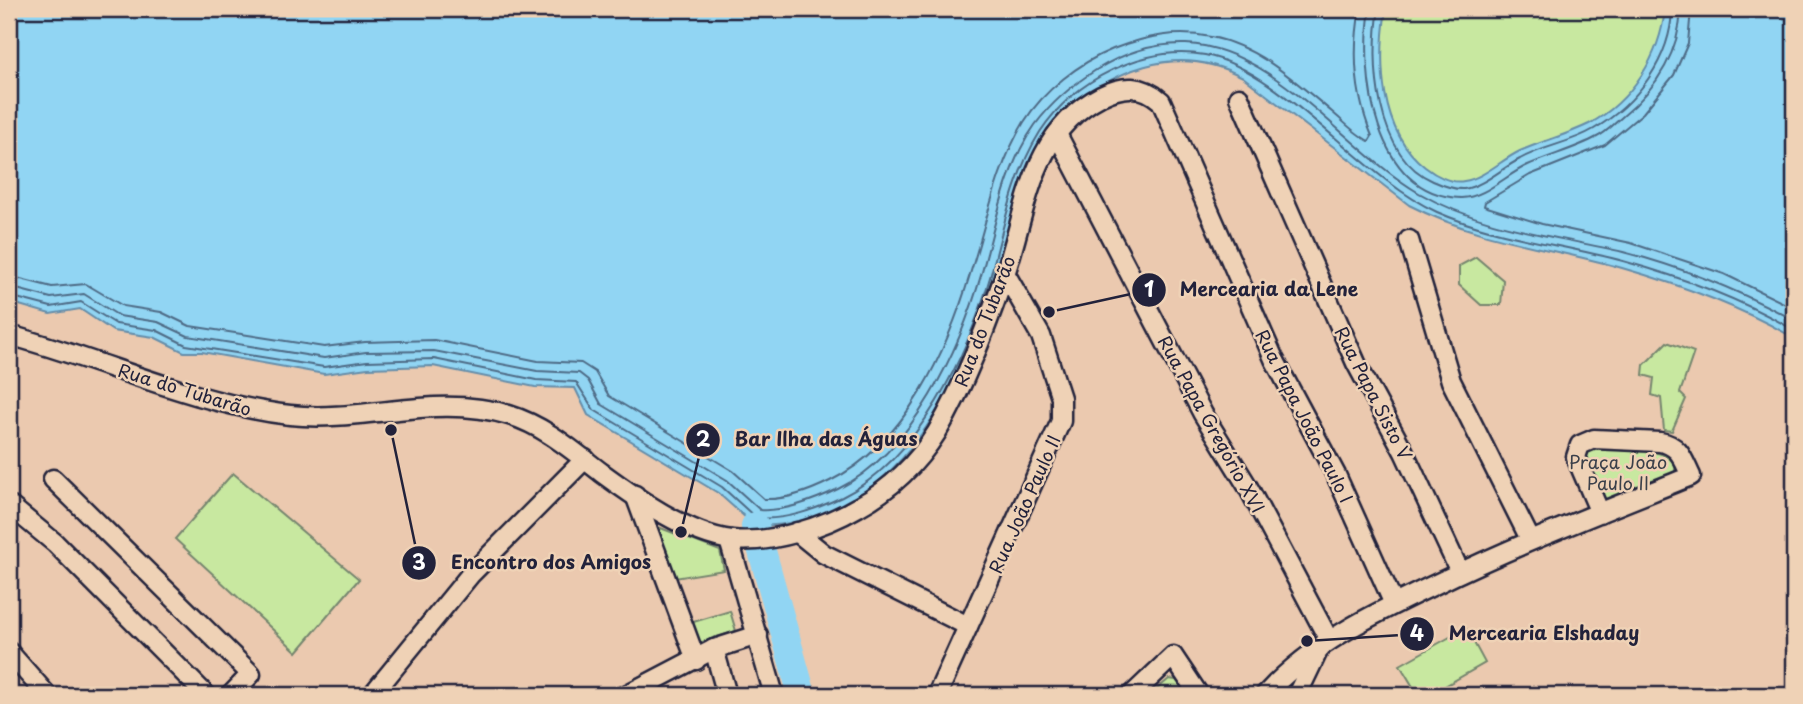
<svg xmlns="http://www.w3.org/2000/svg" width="1803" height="704" font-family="'Playpen Sans',sans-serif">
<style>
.green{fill:#c8e8a0;stroke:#75856e;stroke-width:2}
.water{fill:#91d5f3;stroke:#658da9;stroke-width:2}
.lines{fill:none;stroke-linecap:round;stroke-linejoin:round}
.shore{stroke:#4e6a85;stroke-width:2}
.river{stroke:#91d5f3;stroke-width:28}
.minor-casing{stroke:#22223b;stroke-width:23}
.minor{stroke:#efd2b6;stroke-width:18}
.labels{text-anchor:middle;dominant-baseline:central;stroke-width:5;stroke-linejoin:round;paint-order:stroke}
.street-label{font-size:18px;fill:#22223b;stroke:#efd2b6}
.park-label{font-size:18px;fill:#3b404a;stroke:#efd2b6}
.leader{fill:none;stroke:#22223b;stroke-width:2.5}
.callout-dot{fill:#22223b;stroke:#efd2b6;stroke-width:2.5}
.mark-label{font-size:21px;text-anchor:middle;font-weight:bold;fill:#fff}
.callout-label{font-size:19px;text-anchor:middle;font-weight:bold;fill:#22223b;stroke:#efd2b6;stroke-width:5;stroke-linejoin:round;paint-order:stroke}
</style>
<rect width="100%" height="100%" fill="#ebc9af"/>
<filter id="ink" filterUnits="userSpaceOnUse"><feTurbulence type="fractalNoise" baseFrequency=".0143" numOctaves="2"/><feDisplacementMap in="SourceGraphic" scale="14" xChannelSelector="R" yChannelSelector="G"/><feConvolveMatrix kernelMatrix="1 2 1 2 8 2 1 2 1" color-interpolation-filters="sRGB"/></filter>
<g filter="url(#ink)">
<g class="green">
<path d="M1358,9H1724L1619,240L1398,192Z"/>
<path d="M1476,257L1503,280L1501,305H1481L1459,285V266Z"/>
<path d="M1667,342L1694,352L1680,393L1686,399L1672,431L1664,430L1661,398L1652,395L1654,378L1643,375L1644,365Z"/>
<path d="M1599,443C1617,446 1689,448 1673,476L1605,503L1585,457L1586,450Z"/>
<path d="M233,473L359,579L297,652L175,539Z"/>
<path d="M658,527L720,551L724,570L675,578Z"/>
<path d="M730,611L736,631L696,644L690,623Z"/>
<path d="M1466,628L1485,663L1429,695H1418L1400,665Z"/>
<path d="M1169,679L1176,680L1188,695H1150Z"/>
</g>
<path class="water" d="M18,9H1386C1378,61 1379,131 1425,167C1435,175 1451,184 1464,181C1484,178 1501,160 1520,151C1542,141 1567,135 1589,124C1632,101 1660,56 1665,9H1794V338C1741,307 1681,285 1622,268C1548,247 1479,241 1409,205L1243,77C1176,42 1109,69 1059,120C1038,173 1017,226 997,279C954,392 898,526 755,526L718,493L588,415L575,388L535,387L433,366L368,368L324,374L202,352H184L154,337L113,331L80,309L50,314L9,302V15Z"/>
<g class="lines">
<g class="shore">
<path d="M1370,9C1360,73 1373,195 1461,198C1485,198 1507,174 1528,165C1550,155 1575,149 1597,137C1606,133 1614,124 1622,117C1656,89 1679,54 1681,9"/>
<path d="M1379,9C1370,61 1375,156 1433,181C1442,185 1454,190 1464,189C1484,186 1502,168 1520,159C1543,146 1571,143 1594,129C1637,104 1671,58 1672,9"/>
<path d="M1691,9L1688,43L1674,75L1643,113L1605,145L1530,175L1485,202L1484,206L1542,224L1631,243L1724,274L1794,308"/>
<path d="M9,276L52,287L86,284L123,306L161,312L190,326L324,347L365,342L434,340L538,361L581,363L595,372L609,396L733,471L764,499C786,500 810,491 830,481C906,444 948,349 971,271C987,221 996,168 1024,122C1044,90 1079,63 1113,49C1146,36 1177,30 1211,37C1258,46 1296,82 1332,112C1343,121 1356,135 1369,141L1372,136C1355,95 1352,52 1360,9"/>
<path d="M9,287L51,298L84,294L119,316L158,322L188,336L324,358L366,352L434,351L537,371L579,373L588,380L601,404L727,480L760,510C786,512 815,500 838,489C913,452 960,349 982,272C996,223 1005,167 1035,125C1052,102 1072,85 1096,70C1123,53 1154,43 1186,44C1275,47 1347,151 1419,193C1480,228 1555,236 1623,252C1682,267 1740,291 1794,320"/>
<path d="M9,296L51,307L81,302L116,324L156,330L186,345L324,367L367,361L434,359L536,380L576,382L594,410L722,487L756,518C786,521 816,509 842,497C919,459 968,354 991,274C1004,226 1013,175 1040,132C1074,80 1144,44 1205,55C1283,70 1360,177 1437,212C1496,238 1561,244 1623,261C1681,277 1741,299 1794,330"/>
</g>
<path class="river" d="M755,526L802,695"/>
<defs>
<g id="minor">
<path d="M1239,97L1356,363L1404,452L1460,572"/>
<path d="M1057,134L1203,414L1248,487L1329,640"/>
<path d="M1409,240L1451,381L1530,539"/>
<path d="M9,335C102,360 194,404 290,415C364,423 436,393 509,415C545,426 573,451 602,473C636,498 689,535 732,540C772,544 824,527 858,507C891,489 917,464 937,432C965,384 985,330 1004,277C1027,211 1030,133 1101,96C1123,85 1142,84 1161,101L1274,359L1336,475L1394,604"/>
<path d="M53,479L251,674L231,695"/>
<path d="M635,495L696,660"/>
<path d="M9,505L55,543L206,695"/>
<path d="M797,532L824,554L968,626"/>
<path d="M729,540L774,695"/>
<path d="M714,649L727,695"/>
<path d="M9,652L47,695"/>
<path d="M372,695L470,575L585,459"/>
<path d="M626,695L714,649L758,635"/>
<path d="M937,695L1061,421V398L1041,336L1005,273"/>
<path d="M1132,695L1173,656L1199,695"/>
<path d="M1265,695C1311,644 1373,614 1434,585C1518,544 1604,511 1691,476C1683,460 1680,445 1660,442L1594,439L1580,445L1576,457L1600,513"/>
<path d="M1297,695L1318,651"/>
</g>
</defs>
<use href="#minor" class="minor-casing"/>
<use href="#minor" class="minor"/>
</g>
</g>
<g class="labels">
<g class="street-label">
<text transform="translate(984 321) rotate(-69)">Rua do Tubarão</text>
<text transform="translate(185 389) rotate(17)">Rua do Tubarão</text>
<text transform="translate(1374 393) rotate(63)">Rua Papa Sisto V</text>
<text transform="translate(1305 416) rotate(63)">Rua Papa João Paulo I</text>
<text transform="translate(1212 424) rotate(61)">Rua Papa Gregório XVI</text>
<text transform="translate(1024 504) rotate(-66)">Rua João Paulo II</text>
</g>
<g class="park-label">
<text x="1618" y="461">Praça João<tspan x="1618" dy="21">Paulo II</tspan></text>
</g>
</g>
<path class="leader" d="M1049 312L1149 290M681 532L703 440M391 430L419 563M1307 641L1417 634"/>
<g class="callout-dot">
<circle cx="1049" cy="312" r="7"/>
<circle cx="681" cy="532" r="7"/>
<circle cx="391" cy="430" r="7"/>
<circle cx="1307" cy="641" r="7"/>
<circle cx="1149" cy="290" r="18"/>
<circle cx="703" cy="440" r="18"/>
<circle cx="419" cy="563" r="18"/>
<circle cx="1417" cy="634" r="18"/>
</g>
<g class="mark-label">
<text x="1149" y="297">1</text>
<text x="703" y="447">2</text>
<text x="419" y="570">3</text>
<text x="1417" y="641">4</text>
</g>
<g class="callout-label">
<text x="1269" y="296">Mercearia da Lene</text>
<text x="826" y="446">Bar Ilha das Águas</text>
<text x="551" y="569">Encontro dos Amigos</text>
<text x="1544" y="640">Mercearia Elshaday</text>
</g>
<rect width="1803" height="704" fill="none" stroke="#efd2b6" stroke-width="35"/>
<rect x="18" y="18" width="1768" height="669" fill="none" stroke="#22223b" stroke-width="2.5" filter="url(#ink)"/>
</svg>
